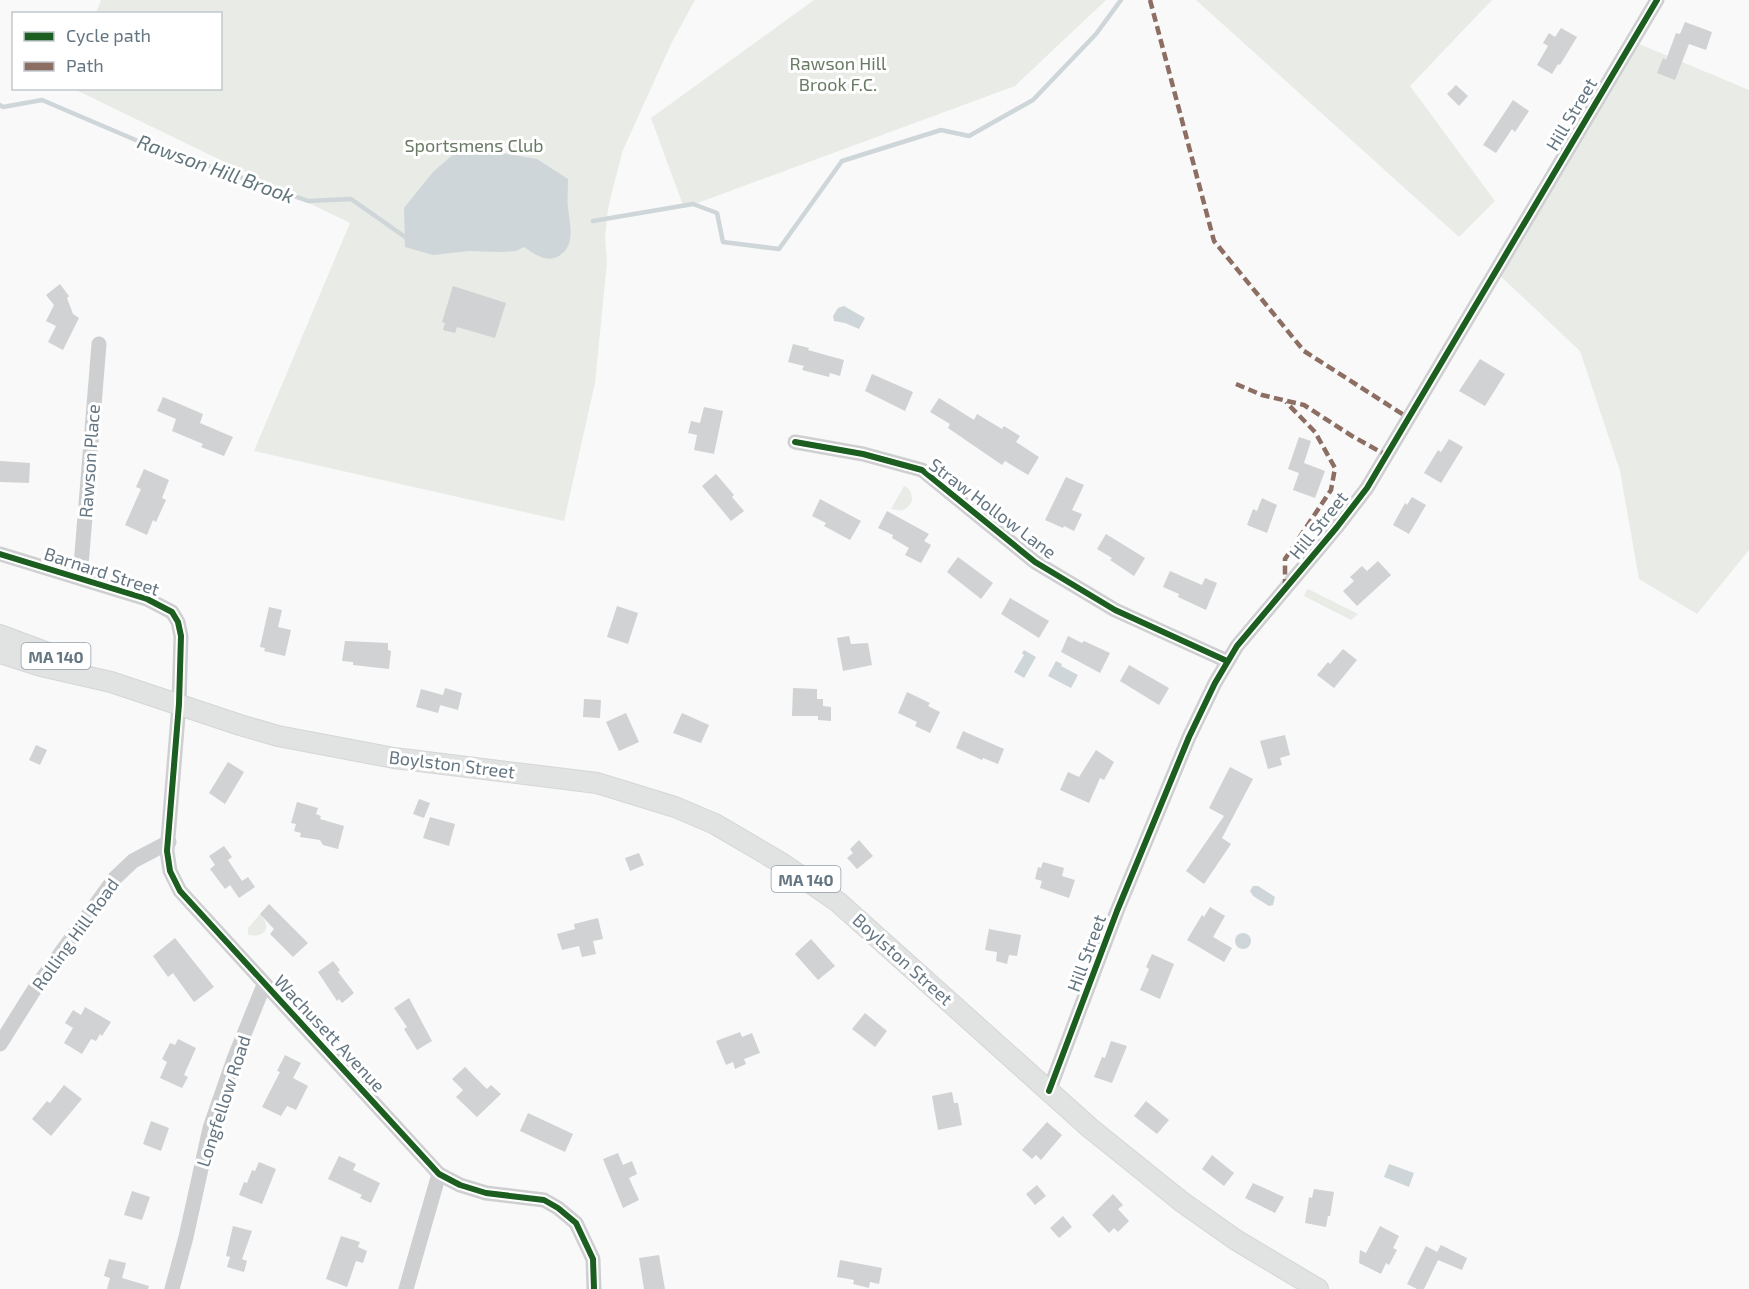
<svg xmlns="http://www.w3.org/2000/svg" width="1749" height="1289" font-family="'Exo 2',sans-serif">
<style>
.green{fill:#e8ebe6}
.water{fill:#ced6d9}
.lines{fill:none;stroke-linecap:round;stroke-linejoin:round}
.stream{stroke:#ced6d9;stroke-width:4.5}
.building{fill:#d0d2d3}
.major-casing{stroke:#d5d6d7;stroke-width:22}
.minor{stroke:#cecfd0;stroke-width:15}
.major{stroke:#e1e2e2;stroke-width:20}
.quiet{stroke:#8d6e63;stroke-width:4.5;stroke-dasharray:9 4.5;stroke-linecap:butt}
.cycleway-casing{stroke:#fff;stroke-width:10}
.cycleway{stroke:#1b5e20;stroke-width:6}
.labels{text-anchor:middle;dominant-baseline:central;stroke-width:6;stroke-linejoin:round;paint-order:stroke}
.shield{fill:#fff;stroke:#939fa8;stroke-width:1.5}
.shield-label{font-size:16px;font-weight:bold;fill:#657683}
.park-label{font-size:18px;fill:#687a64;stroke:#fff}
.street-label{font-size:18px;fill:#657683;stroke:#fff}
.water-label{font-size:20px;font-style:italic;fill:#60757c;stroke:#fff}
</style>
<rect width="100%" height="100%" fill="#f9f9f9"/>
<g class="green">
<path d="M101,0H695L671,44L623,150L614,184L608,209L605,237L607,262L595,383L564,521L254,451L350,223L74,89L220,88V14L96,13Z"/>
<path d="M814,0H1106L1015,86L684,208L651,118Z"/>
<path d="M1196,0H1492L1410,86L1495,201L1459,237Z"/>
<path d="M1632,41L1749,90V550L1697,614L1639,579L1620,471L1580,351L1495,271Z"/>
<path d="M904,486C911,489 912,493 912,501C907,510 902,512 891,509Z"/>
<path d="M1307,589H1308L1358,614L1351,620L1304,596Z"/>
<path d="M260,914C272,927 266,938 248,935V928Z"/>
</g>
<g class="water">
<path d="M484,150L537,159L568,179C568,189 567,199 568,208C570,226 577,250 554,258C543,261 533,253 524,247L516,251L501,252L469,251L433,255L405,247L404,208L433,172L456,152Z"/>
<path d="M844,306L865,318L859,329L845,323L834,321L833,316L838,308Z"/>
<path d="M1024,650L1036,657L1024,678L1014,672L1024,655L1022,653Z"/>
<path d="M1056,661L1062,664L1061,666L1078,675L1071,688L1048,676Z"/>
<path d="M1253,886H1258L1275,897L1273,905L1269,906L1253,896L1250,891Z"/>
<circle cx="1243" cy="941" r="8"/>
<path d="M1389,1164L1414,1173L1409,1187L1384,1177Z"/>
</g>
<g class="lines">
<g class="stream">
<path d="M0,105L3,107L42,100L138,141L308,201L351,199L408,239"/>
<path d="M593,221L693,204L717,213L723,242L779,249L842,161L941,130L969,136L1033,100L1096,34L1121,0"/>
</g>
</g>
<g class="building">
<path d="M1685,22L1712,32L1706,50L1689,44L1675,80L1657,73L1663,58L1666,60L1676,33L1680,34Z"/>
<path d="M1561,28L1577,37L1560,65L1558,64L1552,74L1537,65L1548,46L1543,43L1549,33L1555,37Z"/>
<path d="M1456,85L1468,96L1459,106L1447,94Z"/>
<path d="M1513,100L1529,111L1515,132L1512,129L1496,153L1483,145Z"/>
<path d="M60,284L69,296L67,298L73,314L79,318L63,350L48,342L56,326L46,321L54,305L46,295Z"/>
<path d="M453,286L506,303L495,338L457,327L455,333L443,330L445,323L442,322Z"/>
<path d="M793,344L809,348L808,350L844,360L840,376L830,373L829,377L802,370L804,366L788,362Z"/>
<path d="M1480,359L1505,374L1485,406L1459,391Z"/>
<path d="M872,374L913,392L905,411L865,391Z"/>
<path d="M163,397L203,414L200,423L233,437L224,456L201,447L203,444L172,431L176,419L157,411Z"/>
<path d="M939,398L974,420L977,414L1002,429L1004,426L1020,436L1016,442L1039,457L1028,475L1005,461L1002,465L948,428L950,424L930,412Z"/>
<path d="M704,407L723,411L714,454L694,450L697,435L688,433L691,421L700,423Z"/>
<path d="M1299,437L1311,441L1304,463L1325,471L1315,498L1293,490L1299,473L1288,469Z"/>
<path d="M1449,439L1463,447L1441,483L1424,473L1438,450L1441,452Z"/>
<path d="M0,461L30,463L29,483L0,482Z"/>
<path d="M144,469L169,480L162,498L166,500L156,522L153,520L147,535L125,525L141,489L136,487Z"/>
<path d="M716,474L734,495L732,497L744,511L731,521L702,486Z"/>
<path d="M1066,477L1084,485L1072,510L1082,514L1074,531L1064,526L1063,528L1045,520Z"/>
<path d="M1412,497L1426,505L1409,534L1393,525L1405,503L1407,505Z"/>
<path d="M1262,498L1277,505L1267,533L1247,525L1253,509L1257,511Z"/>
<path d="M820,499L861,521L850,540L824,526L826,523L812,516Z"/>
<path d="M887,511L929,534L924,541L931,545L921,563L905,555L909,548L892,538L893,535L878,528Z"/>
<path d="M1106,534L1145,558L1134,576L1110,560L1112,558L1097,549Z"/>
<path d="M958,557L993,583L981,599L947,572Z"/>
<path d="M1378,561L1391,575L1357,606L1343,591L1354,581L1350,577L1362,566L1367,571Z"/>
<path d="M1170,571L1202,585L1205,578L1217,583L1206,610L1178,597L1179,594L1163,587Z"/>
<path d="M1010,598L1049,621L1039,638L1001,614Z"/>
<path d="M617,606L638,613L628,644L607,637Z"/>
<path d="M269,607L282,610L278,627L291,630L285,656L264,651L265,648L260,647Z"/>
<path d="M849,636L851,644L868,643L872,665L843,671L837,638Z"/>
<path d="M1068,636L1082,643L1084,641L1110,653L1100,673L1061,652Z"/>
<path d="M345,641L388,643V650L391,651L389,669L353,665V662L342,661Z"/>
<path d="M1343,649L1357,660L1334,688L1317,675L1328,662L1330,664Z"/>
<path d="M1129,665L1169,688L1159,705L1120,681Z"/>
<path d="M445,688L462,693L458,710L440,705L442,699L438,713L416,707L421,689L443,695Z"/>
<path d="M793,688L817,689V699H823V706L831,707V721L818,720V716H792Z"/>
<path d="M907,692L930,703L928,706L940,712L930,733L915,726L917,722L898,713Z"/>
<path d="M584,699L601,700L600,718L583,717Z"/>
<path d="M626,713L639,742L619,751L606,722Z"/>
<path d="M682,713L709,725L701,743L673,733Z"/>
<path d="M963,731L1004,749L998,764L983,758L982,760L956,748Z"/>
<path d="M1285,735L1290,755L1280,758L1282,765L1268,769L1260,741Z"/>
<path d="M36,745L47,750L40,765L29,760Z"/>
<path d="M1096,750L1114,762L1104,780L1100,778L1089,803L1060,790L1068,772L1079,777Z"/>
<path d="M228,762L244,772L225,804L209,793Z"/>
<path d="M1230,767L1253,779L1222,838L1231,844L1204,884L1186,871L1224,816L1209,808Z"/>
<path d="M419,799L430,803L424,818L413,814Z"/>
<path d="M297,802L318,808L316,814L321,816L320,819L344,826L338,849L323,845L320,840L300,837L301,833L294,831L296,824L291,823Z"/>
<path d="M430,817L455,824L449,846L423,838Z"/>
<path d="M859,840L873,856L857,869L847,858L853,853L850,849Z"/>
<path d="M224,846L232,857L228,860L242,881L248,877L255,887L239,898L230,885L225,889L210,869L215,865L209,856Z"/>
<path d="M639,853L644,865L630,871L625,858Z"/>
<path d="M1043,862L1064,868L1062,876L1075,880L1069,898L1040,888L1042,881L1035,879L1038,867L1041,868Z"/>
<path d="M269,904L308,943L293,957L270,934L274,929L260,914Z"/>
<path d="M1210,907L1225,916L1213,937L1232,948L1224,962L1187,940L1202,915L1204,917Z"/>
<path d="M598,918L603,939L593,941L596,954L582,957L579,946L562,950L557,934L575,929L574,924Z"/>
<path d="M989,929L1021,935L1017,956L1009,955L1007,964L996,961L997,952L985,950Z"/>
<path d="M175,938L214,987L194,1002L173,973L168,977L153,956Z"/>
<path d="M811,939L835,966L818,980L795,954Z"/>
<path d="M1152,954L1174,964L1160,999L1140,990L1149,969L1146,967Z"/>
<path d="M333,961L340,970L338,972L354,993L342,1003L339,999L337,1001L318,972Z"/>
<path d="M409,998L432,1041L417,1050L404,1029L407,1027L394,1008Z"/>
<path d="M85,1007L111,1022L102,1036L100,1034L96,1041L91,1039L82,1054L64,1043L73,1028L65,1023L73,1010L81,1015Z"/>
<path d="M865,1013L887,1031L875,1047L852,1029Z"/>
<path d="M740,1032L742,1037L752,1033L760,1053L744,1059L746,1064L735,1069L733,1062L726,1065L716,1041Z"/>
<path d="M178,1039L196,1048L184,1075L188,1077L182,1088L160,1078L167,1062L162,1059L170,1043L175,1045Z"/>
<path d="M1111,1041L1127,1046L1112,1083L1094,1077L1102,1057L1105,1058Z"/>
<path d="M285,1055L301,1063L293,1078L308,1086L296,1110L287,1106L281,1116L262,1107L280,1072L277,1071Z"/>
<path d="M465,1067L487,1089L491,1085L501,1094L477,1117L456,1097L463,1090L452,1079Z"/>
<path d="M64,1085L82,1099L51,1136L32,1119L47,1101L50,1103Z"/>
<path d="M952,1092L954,1103H958L962,1125L938,1130L932,1096Z"/>
<path d="M1146,1101L1169,1120L1157,1134L1134,1116Z"/>
<path d="M528,1113L573,1134L565,1152L520,1131Z"/>
<path d="M151,1121L169,1128L161,1151L143,1144Z"/>
<path d="M1047,1122L1062,1135L1041,1160L1036,1155L1032,1159L1022,1150Z"/>
<path d="M618,1153L623,1165L632,1161L637,1174L629,1178L639,1200L623,1208L603,1159Z"/>
<path d="M1212,1155L1234,1173L1224,1186L1202,1169Z"/>
<path d="M339,1156L356,1164L353,1170L380,1183L371,1203L360,1198L362,1195L328,1179Z"/>
<path d="M259,1162L276,1169L262,1204L239,1195L244,1182L247,1183L252,1170L255,1171Z"/>
<path d="M1253,1183L1284,1197L1275,1213L1245,1198Z"/>
<path d="M1037,1185L1046,1196L1035,1205L1026,1194Z"/>
<path d="M1314,1189L1334,1192L1330,1216H1328L1326,1227L1305,1223L1309,1197L1312,1198Z"/>
<path d="M132,1191L150,1197L142,1220L124,1215Z"/>
<path d="M1113,1194L1123,1205L1118,1209L1129,1221L1118,1232L1114,1228L1109,1233L1092,1215Z"/>
<path d="M1063,1216L1072,1227L1059,1238L1050,1228Z"/>
<path d="M233,1226L252,1231L242,1259L247,1261L244,1272L227,1267L230,1257L226,1256Z"/>
<path d="M1380,1226L1399,1236L1393,1248L1397,1250L1389,1265L1386,1263L1381,1274L1359,1263L1360,1250L1366,1253Z"/>
<path d="M341,1236L360,1242L358,1247L367,1251L363,1263L356,1261L347,1287L326,1279Z"/>
<path d="M1441,1245L1467,1258L1462,1270L1438,1260L1424,1289H1417L1407,1284L1426,1246L1437,1252Z"/>
<path d="M659,1255L665,1289H644L639,1258Z"/>
<path d="M109,1259L126,1263L122,1278L149,1286L148,1289H107L110,1278L104,1276Z"/>
<path d="M840,1260L882,1268L879,1284L870,1282L869,1288L853,1284L854,1280L837,1277Z"/>
</g>
<g class="lines">
<defs>
<g id="major">
<path d="M0,635L51,654L76,666"/>
<path d="M0,653L41,666L111,682L240,725L278,736L394,758L597,783L675,807L715,824L783,864L838,902L1090,1128L1182,1202L1236,1240L1318,1289"/>
</g>
</defs>
<use href="#major" class="major-casing"/>
<g class="minor">
<path d="M795,442L863,454L922,470L1035,562L1115,610L1227,661"/>
<path d="M0,554L147,599L172,612L178,622L181,636L179,704L167,851L170,871L180,891L439,1174L460,1185L486,1193L544,1200L558,1208L576,1223L593,1259L594,1289"/>
<path d="M80,578L99,344"/>
<path d="M0,1044L34,990L115,878L133,861L169,842"/>
<path d="M1049,1091L1117,911L1189,737L1215,683L1237,646L1337,527L1367,488L1657,0"/>
<path d="M172,1289L186,1237L210,1128L234,1059L264,985"/>
<path d="M406,1289L439,1174"/>
</g>
<use href="#major" class="major"/>
<g class="quiet">
<path d="M1150,0L1214,241L1304,351L1407,417"/>
<path d="M1236,384L1262,395L1304,405L1352,436L1386,455"/>
<path d="M1285,588V559L1331,490L1335,468L1315,432L1286,402"/>
</g>
<defs>
<g id="cycleway">
<path d="M795,442L863,454L922,470L1035,562L1115,610L1227,661"/>
<path d="M0,554L147,599L172,612L178,622L181,636L179,704L167,851L170,871L180,891L439,1174L460,1185L486,1193L544,1200L558,1208L576,1223L593,1259L594,1289"/>
<path d="M1049,1091L1117,911L1189,737L1215,683L1237,646L1337,527L1367,488L1657,0"/>
</g>
</defs>
<use href="#cycleway" class="cycleway-casing"/>
<use href="#cycleway" class="cycleway"/>
</g>
<g class="labels">
<g class="shield">
<rect x="21.5" y="643" width="69" height="26" rx="4.5"/>
<rect x="771.5" y="866" width="69" height="26" rx="4.5"/>
</g>
<g class="shield-label">
<text x="56" y="656">MA 140</text>
<text x="806" y="879">MA 140</text>
</g>
<g class="park-label">
<text x="838" y="63">Rawson Hill<tspan x="838" dy="21">Brook F.C.</tspan></text>
<text x="474" y="145">Sportsmens Club</text>
</g>
<g class="street-label">
<text transform="translate(1571 114) rotate(-59)">Hill Street</text>
<text transform="translate(89 461) rotate(-86)">Rawson Place</text>
<text transform="translate(993 508) rotate(37)">Straw Hollow Lane</text>
<text transform="translate(1318 525) rotate(-51)">Hill Street</text>
<text transform="translate(102 571) rotate(18)">Barnard Street</text>
<text transform="translate(452 764) rotate(7)">Boylston Street</text>
<text transform="translate(75 934) rotate(-54)">Rolling Hill Road</text>
<text transform="translate(1086 953) rotate(-70)">Hill Street</text>
<text transform="translate(903 959) rotate(42)">Boylston Street</text>
<text transform="translate(330 1033) rotate(47)">Wachusett Avenue</text>
<text transform="translate(223 1101) rotate(-72)">Longfellow Road</text>
</g>
<g class="water-label">
<text transform="translate(216 168) rotate(20)">Rawson Hill Brook</text>
</g>
</g>
<rect x="12" y="12" width="210" height="78" fill="#ffffff" stroke="#c1c8cd" stroke-width="1.5"/>
<rect x="24" y="32" width="30" height="9" fill="#1b5e20" stroke="#c1c8cd" stroke-width="1.5"/>
<text x="66" y="42" font-size="18" fill="#657683">Cycle path</text>
<rect x="24" y="62" width="30" height="9" fill="#8d6e63" stroke="#c1c8cd" stroke-width="1.5"/>
<text x="66" y="72" font-size="18" fill="#657683">Path</text>
</svg>
